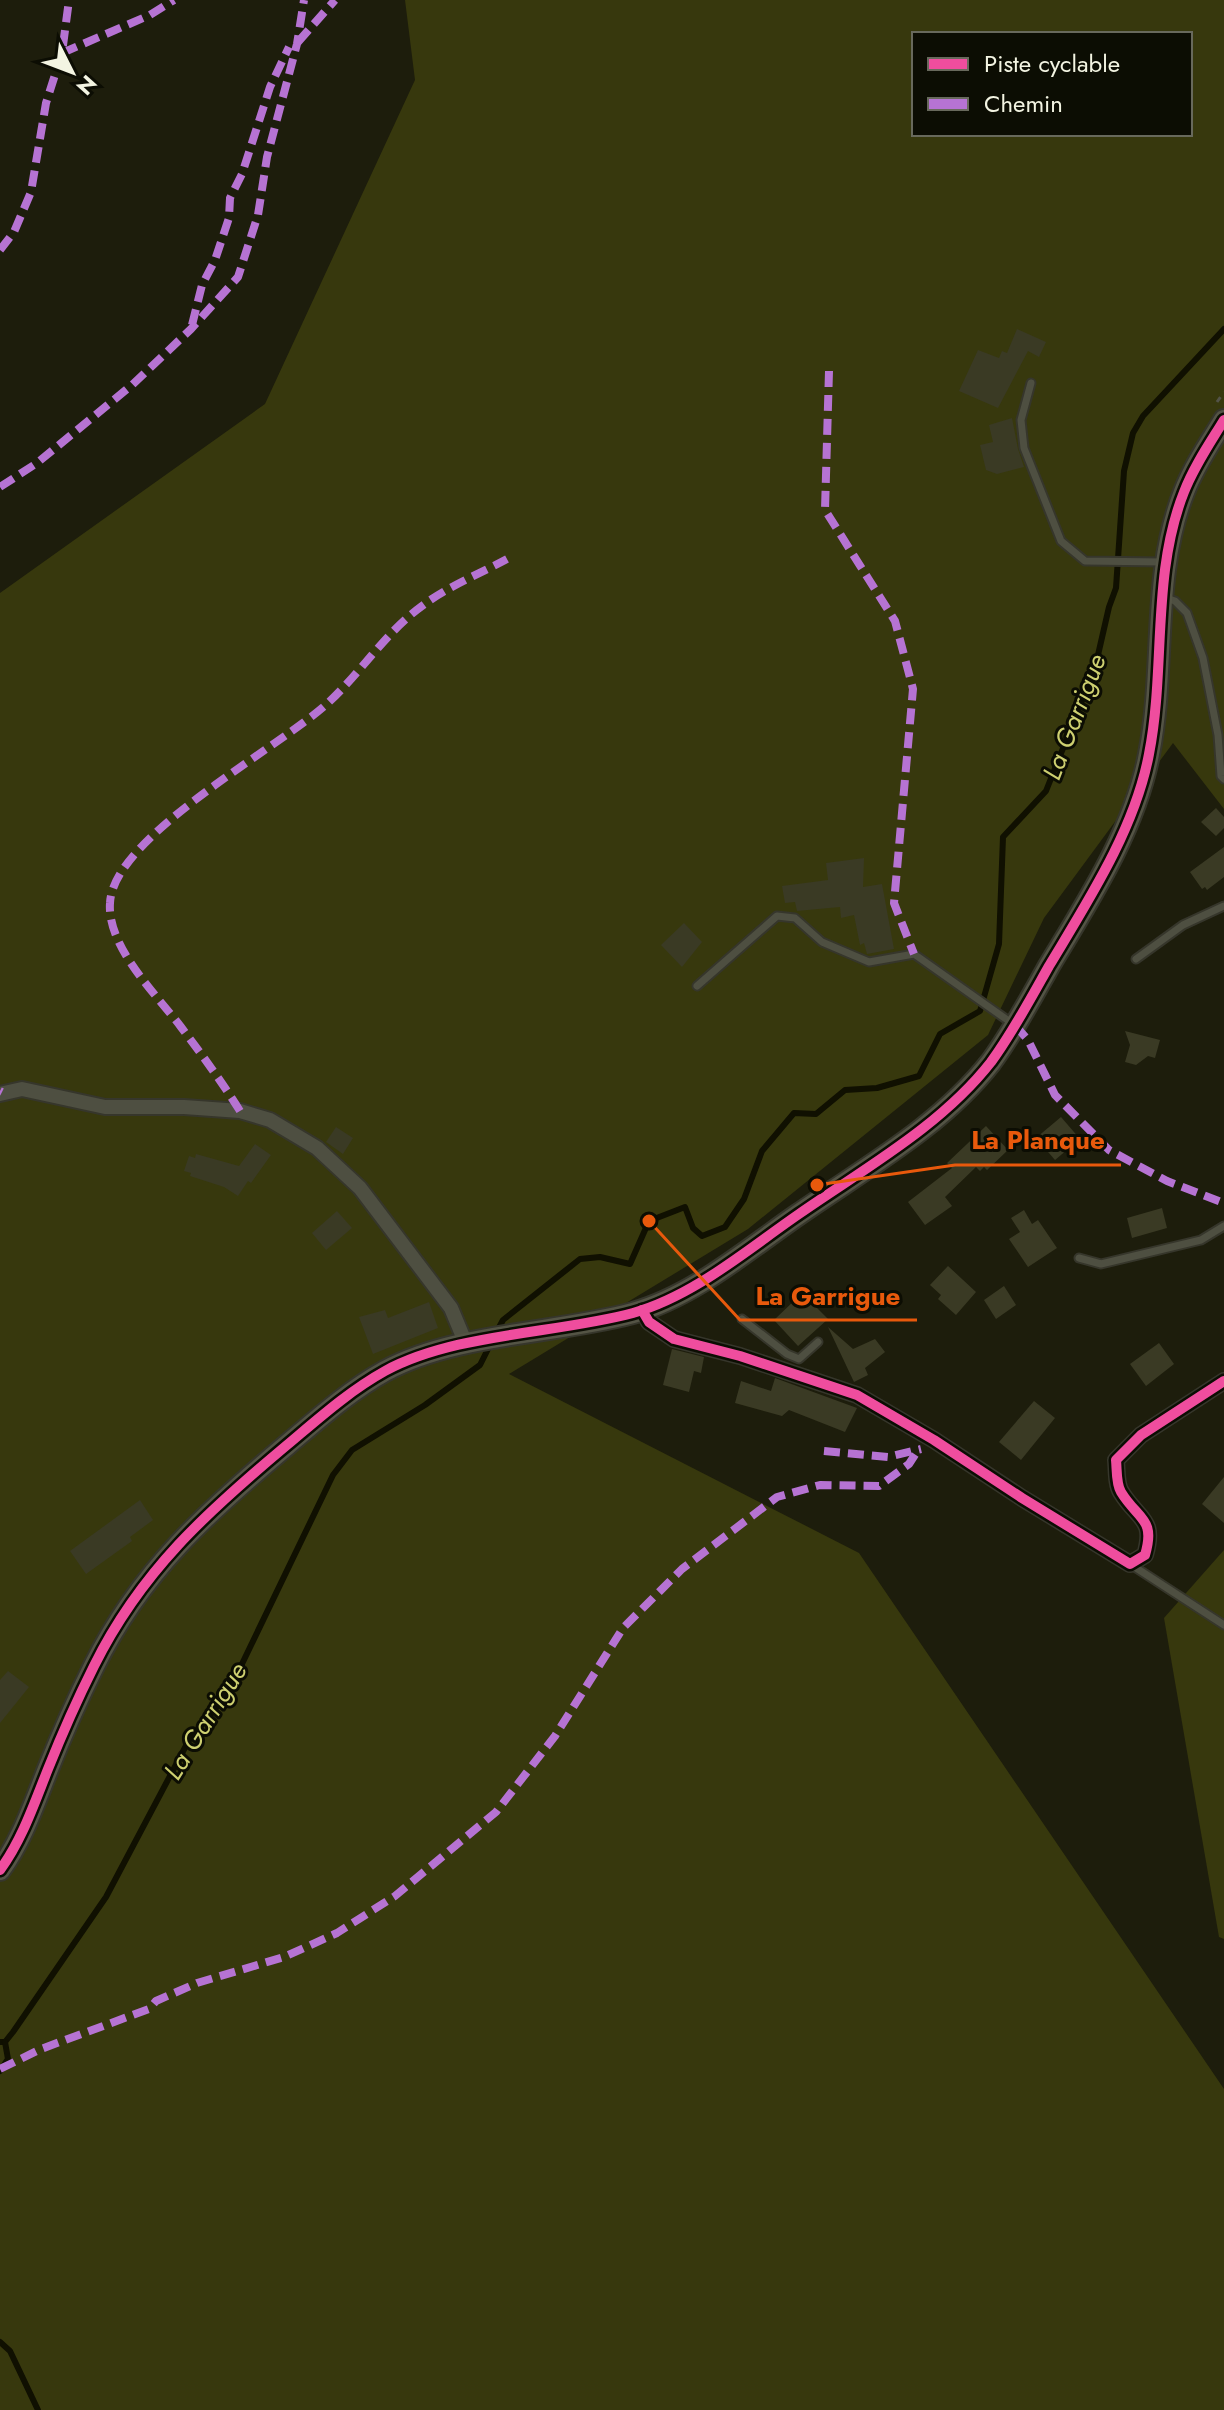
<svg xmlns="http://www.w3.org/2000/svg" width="1224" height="2410" font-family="Jost,sans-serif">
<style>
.green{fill:#37380d;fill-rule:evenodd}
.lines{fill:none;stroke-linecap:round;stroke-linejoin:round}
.stream{stroke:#101001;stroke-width:6}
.building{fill:#3a3a24}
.lane-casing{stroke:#36362b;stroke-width:11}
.street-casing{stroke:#36362b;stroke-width:18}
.secondary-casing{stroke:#36362b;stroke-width:24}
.path{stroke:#535348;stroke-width:3;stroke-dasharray:6 6;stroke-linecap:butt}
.lane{stroke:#4e4f41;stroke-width:7}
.street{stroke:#4e4f41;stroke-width:14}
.secondary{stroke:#545445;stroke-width:20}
.quiet{stroke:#b673d3;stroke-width:8;stroke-dasharray:16 8;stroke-linecap:butt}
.cycleway-casing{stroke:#0c0d03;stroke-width:15}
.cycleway{stroke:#ef4d9e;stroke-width:10}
.labels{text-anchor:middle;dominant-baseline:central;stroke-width:6;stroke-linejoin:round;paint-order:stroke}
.water-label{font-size:26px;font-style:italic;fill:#ced070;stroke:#0c0d03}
.leader{fill:none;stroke:#e8590c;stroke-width:3}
.callout-dot{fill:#e8590c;stroke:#0c0d03;stroke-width:3}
.callout-label{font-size:26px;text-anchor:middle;font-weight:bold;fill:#e8590c;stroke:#0c0d03;stroke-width:6;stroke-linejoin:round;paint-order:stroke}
</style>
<rect width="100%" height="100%" fill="#1d1d0c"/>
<g class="green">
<path d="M405,0H1224V809L1173,743L1044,918L988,1035L748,1229L509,1374L859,1553L1224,2089V2410H0V593L265,404L415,80ZM914,34H1190V134H914Z"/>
<path d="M1224,1550V1939L1219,1937L1164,1618Z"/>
</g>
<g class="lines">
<g class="stream">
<path d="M496,1333L503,1320L580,1259L600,1257L630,1264L649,1221L685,1207L693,1228L702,1236L725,1227L744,1199L762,1151L794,1113L816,1114L845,1090L877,1088L919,1076L940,1034L980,1011L999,944L1003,837L1046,791L1095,668L1109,607L1116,588L1124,471L1133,433L1143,416L1224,329"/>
<path d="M0,2042H5L13,2032L106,1897L189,1740L228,1693L333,1475L352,1450L425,1405L480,1365L491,1343"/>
<path d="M0,2071L8,2059L5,2042"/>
<path d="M0,2342L10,2351L38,2410"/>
</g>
</g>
<g class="building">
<path d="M1017,329L1046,342L1039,357L1028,351L998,408L959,391L978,350L999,358L1002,351L1007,353Z"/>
<path d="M1012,418L1018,449L1024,467L997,474L986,470L980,445L993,442L989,425Z"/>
<path d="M1216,808L1224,817V828L1216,836L1201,822Z"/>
<path d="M1224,847V877L1207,890L1205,887L1202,889L1190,872Z"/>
<path d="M864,858L863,887L882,884L894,949L867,954L864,943L860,945L854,915L841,918L840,907L797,911L795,902L785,903L782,886L828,880L826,863Z"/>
<path d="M684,923L702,942L682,967L661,945Z"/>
<path d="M1125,1031L1160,1040L1155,1058L1148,1056L1136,1065L1125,1062L1130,1045Z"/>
<path d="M1061,1117L1080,1139L1055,1160L1036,1138Z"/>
<path d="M986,1126L1008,1150L987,1170L984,1167L980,1171L976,1167L945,1197L952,1206L925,1225L908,1202L952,1168L947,1163Z"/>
<path d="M336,1127L353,1138L343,1154L326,1142Z"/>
<path d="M255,1144L271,1155L251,1183L248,1181L238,1196L224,1187L190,1176L191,1173L184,1171L189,1156L195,1158L196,1154L239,1166Z"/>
<path d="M1162,1208L1167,1228L1132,1238L1127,1218Z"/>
<path d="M1024,1210L1032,1224L1038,1220L1057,1248L1028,1267L1009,1239L1020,1232L1011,1218Z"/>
<path d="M337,1211L352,1228L326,1250L312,1233Z"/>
<path d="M948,1266L976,1292L956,1315L938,1299L941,1295L930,1285Z"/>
<path d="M1004,1286L1016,1305L996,1319L984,1300Z"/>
<path d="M796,1299L802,1306L809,1300L828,1319L798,1346L774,1320Z"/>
<path d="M429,1302L438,1328L373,1354L359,1317L385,1310L388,1318Z"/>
<path d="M828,1327L853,1349L875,1339L885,1352L865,1368L868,1375L854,1382Z"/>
<path d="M1159,1343L1174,1364L1146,1386L1130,1364Z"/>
<path d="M672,1349L704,1357L701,1373L694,1371L689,1392L663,1385Z"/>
<path d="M775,1378L857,1408L845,1432L789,1410L782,1416L735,1403L741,1381L771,1391Z"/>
<path d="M1034,1401L1055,1418L1021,1460L999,1442Z"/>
<path d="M1224,1477V1523L1202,1504Z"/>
<path d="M140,1500L153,1520L130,1537L132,1541L86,1574L70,1551Z"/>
<path d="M8,1671L29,1687L0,1723V1680Z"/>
</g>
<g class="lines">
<defs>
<g id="lane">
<path d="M1031,383L1021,420L1024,448L1061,541L1085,561L1164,562"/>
<path d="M1166,598L1175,601L1187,613L1203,658L1218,735L1221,776L1224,779"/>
<path d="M1136,959L1183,925L1224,906"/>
<path d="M697,986L777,916L795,918L822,942L869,962L914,954L1013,1024"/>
<path d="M1079,1258L1101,1264L1201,1240L1224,1226"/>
<path d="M742,1319L787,1354L799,1359L818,1342"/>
<path d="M1130,1564L1224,1625"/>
</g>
<g id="street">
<path d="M0,1094L22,1089L105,1107H184L240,1111L270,1120L317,1148L360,1188L451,1308L466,1344"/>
<path d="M642,1310L649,1322L674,1339L740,1356L857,1395L934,1440L1022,1498L1130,1564L1145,1555C1156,1518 1138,1520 1121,1492C1116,1484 1117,1470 1116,1460L1141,1435L1224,1381"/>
</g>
<path id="secondary" d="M0,1870C22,1840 34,1804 48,1769C62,1734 77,1700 94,1666C141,1571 207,1512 287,1445C318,1419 349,1391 385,1371C455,1333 555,1334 633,1313C694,1296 748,1249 799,1214C865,1168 941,1126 991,1062C1013,1032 1031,998 1049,966C1088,901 1135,829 1149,754C1166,668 1151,575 1184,492C1194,466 1210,443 1224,420"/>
</defs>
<use href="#lane" class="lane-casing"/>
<use href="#street" class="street-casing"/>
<use href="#secondary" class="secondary-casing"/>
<path class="path" d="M1217,402L1224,392"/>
<use href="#lane" class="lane"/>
<use href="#street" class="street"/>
<use href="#secondary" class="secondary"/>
<g class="quiet">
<path d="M298,42L335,0"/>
<path d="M62,53L150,15L174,0"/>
<path d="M0,250L14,232L31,192L46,103L62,53L69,0"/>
<path d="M192,325L202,285L215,260L229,218L230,198L242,174L270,87L289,47"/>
<path d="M829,371L825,510L895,621L913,689L894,903L914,954"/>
<path d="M0,487L37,463L132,385L191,329L238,277L258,215L267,157L297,44L304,0"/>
<path d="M1015,1025L1028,1040L1055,1095L1109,1150L1167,1181L1224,1203"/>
<path d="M0,1091L2,1092"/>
<path d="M240,1111C222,1082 202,1055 181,1027C156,994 107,947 110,903C113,836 281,747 329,702C362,671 386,632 422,606C447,587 479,574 507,559"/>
<path d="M824,1451L888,1457L921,1449"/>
<path d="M0,2069L41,2049L149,2009L156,2001L197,1983L284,1957L337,1933L395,1896L496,1812L555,1736L623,1628L682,1569L777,1497L820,1485L879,1486L909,1464L918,1450"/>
</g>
<defs>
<g id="cycleway">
<path d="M642,1310L649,1322L674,1339L740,1356L857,1395L934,1440L1022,1498L1130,1564L1145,1555C1156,1518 1138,1520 1121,1492C1116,1484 1117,1470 1116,1460L1141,1435L1224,1381"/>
<path d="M0,1870C22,1840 34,1804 48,1769C62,1734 77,1700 94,1666C141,1571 207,1512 287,1445C318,1419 349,1391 385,1371C455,1333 555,1334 633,1313C694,1296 748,1249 799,1214C865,1168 941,1126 991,1062C1013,1032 1031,998 1049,966C1088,901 1135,829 1149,754C1166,668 1151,575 1184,492C1194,466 1210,443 1224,420"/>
</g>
</defs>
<use href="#cycleway" class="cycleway-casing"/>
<use href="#cycleway" class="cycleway"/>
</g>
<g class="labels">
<g class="water-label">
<text transform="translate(1074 717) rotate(-69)">La Garrigue</text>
<text transform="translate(205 1721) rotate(-58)">La Garrigue</text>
</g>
</g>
<path class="leader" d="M817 1185L955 1165H1121M649 1221L740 1320H917"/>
<g class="callout-dot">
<circle cx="817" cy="1185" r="8"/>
<circle cx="649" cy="1221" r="8"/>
</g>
<g class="callout-label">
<text x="1038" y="1149">La Planque</text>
<text x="828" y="1305">La Garrigue</text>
</g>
<rect x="912" y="32" width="280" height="104" fill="#0c0d03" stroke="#68695c" stroke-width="2"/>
<rect x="928" y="58" width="40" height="12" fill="#ef4d9e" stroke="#68695c" stroke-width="2"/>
<text x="984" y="72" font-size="24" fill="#f3f4e2">Piste cyclable</text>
<rect x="928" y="98" width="40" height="12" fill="#b673d3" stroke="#68695c" stroke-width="2"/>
<text x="984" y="112" font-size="24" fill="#f3f4e2">Chemin</text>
<g transform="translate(72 72) rotate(132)" stroke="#0c0d03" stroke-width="6" paint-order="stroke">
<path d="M0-6L14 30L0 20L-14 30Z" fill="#f3f4e2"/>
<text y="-12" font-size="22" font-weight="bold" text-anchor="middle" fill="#f3f4e2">N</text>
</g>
</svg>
